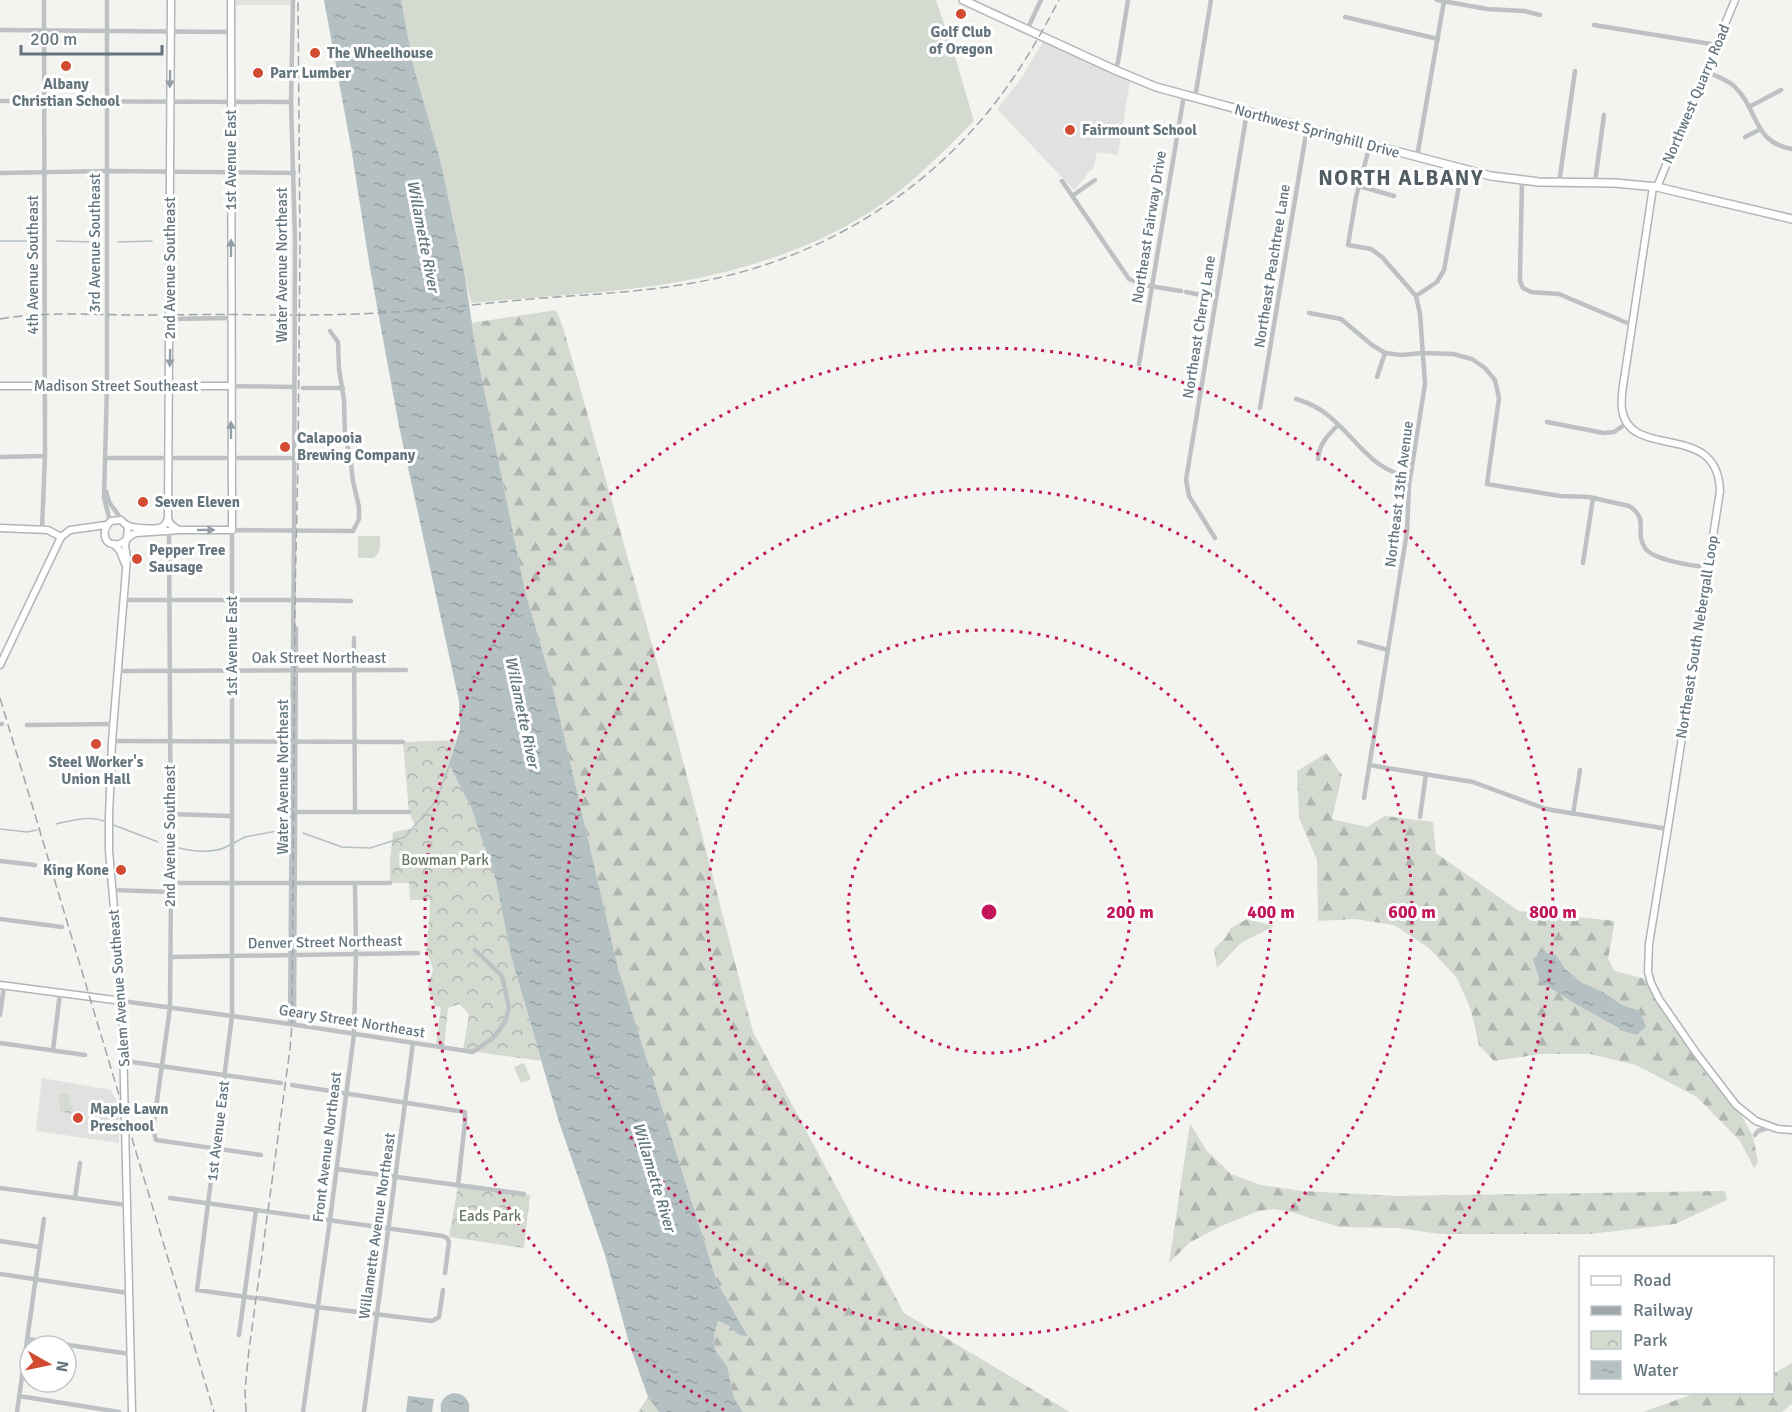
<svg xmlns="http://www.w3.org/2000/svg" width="1792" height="1412" font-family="Signika,sans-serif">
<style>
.built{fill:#e1e2e0}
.green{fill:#d5dad1}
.forest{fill:url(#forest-firs)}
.park{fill:url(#park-crowns)}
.water{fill:url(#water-ripples)}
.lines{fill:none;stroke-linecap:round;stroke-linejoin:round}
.stream{stroke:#b4c0c2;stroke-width:1.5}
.secondary-casing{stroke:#b0b5b8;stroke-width:9}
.primary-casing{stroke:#b1b5b8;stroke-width:10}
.street{stroke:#bdc1c4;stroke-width:4.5}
.secondary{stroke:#fff;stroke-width:6}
.primary{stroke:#fff;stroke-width:7}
.rail{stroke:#9fa5a9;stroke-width:1.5;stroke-dasharray:9 4.5;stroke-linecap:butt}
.oneway{fill:#939ea5}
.ring{fill:none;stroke:#c2185b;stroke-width:3;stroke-dasharray:3 6}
.poi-dot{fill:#d14c32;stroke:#fff;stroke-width:2}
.labels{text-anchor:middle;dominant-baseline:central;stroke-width:6;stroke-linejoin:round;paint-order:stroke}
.poi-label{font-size:15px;font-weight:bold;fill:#65757e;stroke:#fff;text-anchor:start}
.street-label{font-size:15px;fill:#65757e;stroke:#fff}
.park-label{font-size:15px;fill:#687663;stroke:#fff}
.water-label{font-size:16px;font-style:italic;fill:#61777b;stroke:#fff}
.district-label{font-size:21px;font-weight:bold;letter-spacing:1.5px;fill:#525d64;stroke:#fff}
.centre{fill:#c2185b;stroke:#fff;stroke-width:3}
.ring-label{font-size:18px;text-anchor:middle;font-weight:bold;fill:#c2185b;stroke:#fff;stroke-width:6;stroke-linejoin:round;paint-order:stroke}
</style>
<defs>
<pattern id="forest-firs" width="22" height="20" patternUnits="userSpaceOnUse" patternTransform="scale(1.5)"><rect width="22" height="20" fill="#d5dad1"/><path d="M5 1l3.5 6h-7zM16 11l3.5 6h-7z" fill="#b0b5af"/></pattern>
<pattern id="park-crowns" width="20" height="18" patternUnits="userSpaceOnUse" patternTransform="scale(1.5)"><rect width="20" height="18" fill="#d5dad1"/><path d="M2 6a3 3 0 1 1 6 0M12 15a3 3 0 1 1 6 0" fill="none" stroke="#b0b5af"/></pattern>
<pattern id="water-ripples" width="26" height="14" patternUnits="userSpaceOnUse" patternTransform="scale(1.5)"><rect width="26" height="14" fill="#b4c0c2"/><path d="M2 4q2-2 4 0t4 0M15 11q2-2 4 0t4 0" fill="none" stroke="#96a1a3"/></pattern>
</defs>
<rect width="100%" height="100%" fill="#f3f3f0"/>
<g class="built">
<rect x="236" y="0" width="55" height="5"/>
<path d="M1043,42L1130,81L1118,155L1097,152L1093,169L1087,173L1085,178L1074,190L997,109L1020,80Z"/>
<path d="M42,1078L111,1090L119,1106V1143L36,1131Z"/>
</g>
<g class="green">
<path d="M401,0H936L956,60L974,121C944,151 914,182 879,206C807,255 716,279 630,289C578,295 524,298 471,303L441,163L414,68Z"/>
<path d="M358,536H380C380,546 381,551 374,558H358Z"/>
<path d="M524,1063L531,1079L521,1083L514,1067Z"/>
</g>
<g class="forest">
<path d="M556,310L563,327L662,680L753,1032L904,1313L1070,1412H743L734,1398L727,1366L715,1350L714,1334L717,1321L729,1326L739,1335H748L717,1282L618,968L551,680L525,591L475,345L472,323Z"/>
<path d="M1326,753L1342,775L1332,819L1367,827L1385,816L1433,822L1436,853L1519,911L1615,921L1608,959L1615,971L1645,979L1651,992L1706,1074L1741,1114L1753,1137L1758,1162L1754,1168L1740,1141L1697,1097L1636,1065L1590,1054H1540L1494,1061L1479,1045L1471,1010L1457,978L1429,948L1394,925L1355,919L1318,921L1317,860L1299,818L1297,771Z"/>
<path d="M1247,919L1274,926L1241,943L1217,968L1214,949L1226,937L1231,928Z"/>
<path d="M1190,1123L1206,1150L1231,1174L1261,1185L1302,1191L1396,1196L1725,1191L1727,1200L1675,1224L1590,1234H1439L1399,1228L1339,1227L1288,1211L1273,1209L1258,1211L1219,1227L1189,1243L1169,1263Z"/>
<path d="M1792,1363V1404L1782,1412H1643L1696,1393L1772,1392L1773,1374Z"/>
</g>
<g class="park">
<path d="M456,740L449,764L471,807L496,881L511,956L541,1061L463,1050L469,1014L460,1004L448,1008L444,1047L436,1046L441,1007L435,1006L428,988L433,970L429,957L426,956C427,937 430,920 430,900H410L409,883H390V861L393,832L416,828L409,812L403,742Z"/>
<path d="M60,1093L70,1094L69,1102L73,1108V1111L70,1114L60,1111V1100L58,1098Z"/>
<path d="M458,1185L530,1195L524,1248L449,1237Z"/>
<path d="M648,1397L659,1412H638Z"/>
</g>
<g class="water">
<path d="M324,0H401L414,68L441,163L465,276L475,345L525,591L551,680L618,968L717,1282L748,1336L739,1335L729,1326L718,1321L714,1334L715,1350L727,1366L734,1398L743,1412H659L648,1397L629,1343L605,1255L559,1122L511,956L496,881L471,807L449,764L460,729L459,701L399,426L370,268L351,147Z"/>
<path d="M1542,952L1556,955L1565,969L1582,983L1603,992L1622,1005L1640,1011L1646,1027L1637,1035L1626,1032L1569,1000L1540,981L1533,959Z"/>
<path d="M454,1393C465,1394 471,1401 469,1412H441C439,1402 444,1395 454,1393Z"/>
<path d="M408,1396L434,1399L432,1412H406Z"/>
</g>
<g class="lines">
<g class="stream">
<path d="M0,241H29"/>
<path d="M57,241L96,242"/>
<path d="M118,242L152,241"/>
<path d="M56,824C73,820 90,815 107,822"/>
<path d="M111,824L158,842"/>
<path d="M0,829L27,832L37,830"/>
<path d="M303,833L342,847L370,848L405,837L436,801L450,764"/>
<path d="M234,843L245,837L288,829"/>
<path d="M179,848C196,852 215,854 230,845"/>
</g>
<defs>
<g id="secondary">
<path d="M171,0L168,518L170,524L177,529"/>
<path d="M1653,187L1623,386C1622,393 1621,402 1622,409C1629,462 1718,419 1720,491L1670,815L1649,944L1648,972L1651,983L1659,999L1697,1054L1736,1105L1756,1121L1778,1129L1792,1130"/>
<path d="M1657,187L1735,0"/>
<path d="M0,386H231"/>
<path d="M127,525C132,528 156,530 162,527C166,525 166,522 168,518"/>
<path d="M0,528L48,530L61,537"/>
<path d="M127,537L128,527L121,520L111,521C100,530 104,548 119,544C126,542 129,535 136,533L180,530H232L231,0"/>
<path d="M126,540L125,546L127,558L112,741L109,816V851L122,1001L132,1412"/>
<path d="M114,544L120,551L125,564"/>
<path d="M0,665L61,537L70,530L106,525"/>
<path d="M0,985L122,1001"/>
</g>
<path id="primary" d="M963,0L1115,70L1156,87L1307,128L1491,176L1539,182L1615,183L1657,187L1792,219"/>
</defs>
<use href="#secondary" class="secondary-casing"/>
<use href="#primary" class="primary-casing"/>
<g class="street">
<path d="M107,0V386L104,498L109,517L108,523"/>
<path d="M1437,0L1487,9L1524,11L1540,15"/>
<path d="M1345,17L1438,39"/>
<path d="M1594,25L1717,45"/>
<path d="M0,30L231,32"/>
<path d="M1027,30L1041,0"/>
<path d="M1115,70L1118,62L1128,0"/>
<path d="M1706,72C1716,76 1727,79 1735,87C1759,110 1752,142 1792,149"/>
<path d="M1195,98L1211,0"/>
<path d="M0,101L291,102"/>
<path d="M1749,107L1781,90"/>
<path d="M1147,128L1177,133"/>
<path d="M1745,137L1761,129"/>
<path d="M1370,145L1356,197L1348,245L1371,249L1382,257L1416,296"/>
<path d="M1417,157L1444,1"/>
<path d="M0,173L107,171L294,173"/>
<path d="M1062,181L1129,279L1143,285L1181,291"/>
<path d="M1522,181L1520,273V281L1523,288L1531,292L1559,294L1632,325"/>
<path d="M1595,182L1604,115"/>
<path d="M1559,183L1575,71"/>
<path d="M1359,186L1394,196"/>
<path d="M1072,196L1095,180"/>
<path d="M1186,292L1216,298"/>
<path d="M1309,313L1341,319L1372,345L1385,353L1401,355L1423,353L1453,354L1472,359L1485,368L1495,380L1499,398L1487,484L1560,496L1589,497L1629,506C1650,519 1634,532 1645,548C1653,560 1693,566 1707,567"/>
<path d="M170,319L231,318"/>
<path d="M1139,364L1184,95"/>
<path d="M1377,377L1385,353"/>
<path d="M231,386L293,387"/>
<path d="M303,388H343"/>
<path d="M1296,399C1306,402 1317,407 1325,413C1354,434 1372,473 1410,476"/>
<path d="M1260,408L1307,128"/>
<path d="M1547,422L1604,433L1614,432L1627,423"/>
<path d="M0,457L45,456"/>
<path d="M106,458H350"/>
<path d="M1318,459C1319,444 1328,435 1338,425"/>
<path d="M106,491L109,502L122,520"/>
<path d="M42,529L45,456L44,0"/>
<path d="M169,531L171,883L170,1008L153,1129L156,1140L261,1155"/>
<path d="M1215,538L1189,496L1186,480L1247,112"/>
<path d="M1583,563L1593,498"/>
<path d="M123,600H296L351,601"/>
<path d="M354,638L355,812"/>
<path d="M1359,642L1388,650"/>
<path d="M118,671L406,670"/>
<path d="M0,724H2"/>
<path d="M27,725L113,724"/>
<path d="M112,741L403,742"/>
<path d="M1369,765L1473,782L1546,809L1668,829"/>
<path d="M1364,798L1407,532L1409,485L1425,384L1420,314L1416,296L1437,282L1444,270L1462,169"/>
<path d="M294,812H409"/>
<path d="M170,814L231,816"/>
<path d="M1573,814L1580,770"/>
<path d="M1420,817L1426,774"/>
<path d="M0,861L35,865"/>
<path d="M171,883H390"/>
<path d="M112,890L171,892"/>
<path d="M0,919L62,927"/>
<path d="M170,957L418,953"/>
<path d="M122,1001L290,1024L473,1052L493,1038L500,1029L506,1019L509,1007L502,976L475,950"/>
<path d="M0,1015L4,986"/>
<path d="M290,1024L294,530L295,239L291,102L293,0"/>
<path d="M294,1024L296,628"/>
<path d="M0,1043L85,1055"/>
<path d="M53,1050L60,993"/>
<path d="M132,1062L281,1083"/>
<path d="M292,1085L465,1112V1122L458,1185"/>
<path d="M1755,1135L1758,1131L1772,1127"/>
<path d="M337,1169L524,1194"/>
<path d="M0,1188L126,1205"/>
<path d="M75,1198L80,1163"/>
<path d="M170,1198L443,1236L447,1238L449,1242L445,1273"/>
<path d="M0,1241L39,1247"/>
<path d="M0,1274L128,1293"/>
<path d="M254,1298L197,1290L232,1016V530L353,531L359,519V507L353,481L350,455L345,438L344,400L339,369L338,342L330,331"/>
<path d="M259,1298L317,1307L432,1321L439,1317L443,1290"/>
<path d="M239,1335L256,1210"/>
<path d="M27,1339L130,1354"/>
<path d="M19,1396L119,1412"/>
<path d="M17,1412L44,1219"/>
<path d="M303,1412L330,1220L354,1034L356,954L355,883"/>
<path d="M364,1412L413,1043"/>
</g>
<use href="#secondary" class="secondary"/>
<use href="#primary" class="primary"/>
<g class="rail">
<path d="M0,319C40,312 83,314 124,315C173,315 222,314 272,315C313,315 354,315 396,312C441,309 486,303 531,299C592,294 653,292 713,279C817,257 914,200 982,119C1013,83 1037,42 1059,0"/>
<path d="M0,698L214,1412"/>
<path d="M246,1412L245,1390L249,1350L290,1049L292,1024L295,600L298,459L300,243L298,0"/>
</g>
</g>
<defs><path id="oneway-solid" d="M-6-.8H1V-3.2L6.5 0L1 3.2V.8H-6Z" transform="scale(1.5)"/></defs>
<g class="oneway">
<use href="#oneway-solid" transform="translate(170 79) rotate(91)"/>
<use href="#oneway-solid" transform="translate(231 248) rotate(-90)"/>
<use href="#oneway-solid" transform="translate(170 358) rotate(91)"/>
<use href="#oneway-solid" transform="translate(231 430) rotate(-90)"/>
<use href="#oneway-solid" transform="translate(206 530)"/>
</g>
<g class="ring">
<circle cx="989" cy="912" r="141"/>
<circle cx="989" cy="912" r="282"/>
<circle cx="989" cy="912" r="423"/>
<path d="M724 1410A564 564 0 1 1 1254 1410"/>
</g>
<g class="poi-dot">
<circle cx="961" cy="14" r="6"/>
<circle cx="315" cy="53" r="6"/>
<circle cx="66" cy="66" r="6"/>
<circle cx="258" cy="73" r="6"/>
<circle cx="1070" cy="130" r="6"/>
<circle cx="285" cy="447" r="6"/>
<circle cx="143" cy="502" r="6"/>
<circle cx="137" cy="559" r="6"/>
<circle cx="96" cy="744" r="6"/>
<circle cx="121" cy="870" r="6"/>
<circle cx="78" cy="1118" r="6"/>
</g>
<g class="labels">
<g class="poi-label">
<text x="961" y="32" text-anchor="middle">Golf Club<tspan x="961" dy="17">of Oregon</tspan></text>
<text x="327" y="53">The Wheelhouse</text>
<text x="270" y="73">Parr Lumber</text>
<text x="66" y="84" text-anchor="middle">Albany<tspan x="66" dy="17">Christian School</tspan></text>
<text x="1082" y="130">Fairmount School</text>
<text x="297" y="438">Calapooia<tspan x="297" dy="17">Brewing Company</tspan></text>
<text x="155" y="502">Seven Eleven</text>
<text x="149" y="550">Pepper Tree<tspan x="149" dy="17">Sausage</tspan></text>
<text x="96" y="762" text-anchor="middle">Steel Worker's<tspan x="96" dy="17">Union Hall</tspan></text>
<text x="109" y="870" text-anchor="end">King Kone</text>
<text x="90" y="1109">Maple Lawn<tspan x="90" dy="17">Preschool</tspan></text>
</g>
<g class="street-label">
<text transform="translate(1696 94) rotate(-67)">Northwest Quarry Road</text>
<text transform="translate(1317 131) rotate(15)">Northwest Springhill Drive</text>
<text transform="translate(231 160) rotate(-90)">1st Avenue East</text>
<text transform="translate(1149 227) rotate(-81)">Northeast Fairway Drive</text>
<text transform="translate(95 243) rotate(-90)">3rd Avenue Southeast</text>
<text transform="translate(33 265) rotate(-90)">4th Avenue Southeast</text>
<text transform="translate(282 265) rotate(-90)">Water Avenue Northeast</text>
<text transform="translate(1272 266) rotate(-81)">Northeast Peachtree Lane</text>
<text transform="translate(170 268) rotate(-90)">2nd Avenue Southeast</text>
<text transform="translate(1199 327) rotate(-81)">Northeast Cherry Lane</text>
<text x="116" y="386">Madison Street Southeast</text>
<text transform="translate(1399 494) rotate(-83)">Northeast 13th Avenue</text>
<text transform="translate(1697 637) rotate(-81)">Northeast South Nebergall Loop</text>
<text transform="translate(232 646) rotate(-90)">1st Avenue East</text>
<text x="319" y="658">Oak Street Northeast</text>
<text transform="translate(283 777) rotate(-90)">Water Avenue Northeast</text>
<text transform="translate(170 836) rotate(-90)">2nd Avenue Southeast</text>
<text transform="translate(325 942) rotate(-1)">Denver Street Northeast</text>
<text transform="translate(119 988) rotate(-94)">Salem Avenue Southeast</text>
<text transform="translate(352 1021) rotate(9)">Geary Street Northeast</text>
<text transform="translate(218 1131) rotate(-83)">1st Avenue East</text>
<text transform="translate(327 1147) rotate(-83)">Front Avenue Northeast</text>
<text transform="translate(377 1226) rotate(-82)">Willamette Avenue Northeast</text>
</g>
<g class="park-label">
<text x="445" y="860">Bowman Park</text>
<text x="490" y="1216">Eads Park</text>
</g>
<g class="water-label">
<text transform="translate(423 236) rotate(79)">Willamette River</text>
<text transform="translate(522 712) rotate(78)">Willamette River</text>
<text transform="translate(654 1177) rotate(73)">Willamette River</text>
</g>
<g class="district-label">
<text x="1401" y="178">NORTH ALBANY</text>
</g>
</g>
<circle cx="989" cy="912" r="9" class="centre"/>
<g class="ring-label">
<text x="1130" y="918">200 m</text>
<text x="1271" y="918">400 m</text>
<text x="1412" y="918">600 m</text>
<text x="1553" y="918">800 m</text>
</g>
<rect x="1579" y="1256" width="195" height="138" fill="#ffffff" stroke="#c1c8cb" stroke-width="1.5"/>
<rect x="1591" y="1276" width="30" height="9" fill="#ffffff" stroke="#c1c8cb" stroke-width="1.5"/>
<text x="1633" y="1286" font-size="18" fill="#65757e">Road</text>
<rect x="1591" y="1306" width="30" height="9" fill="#9fa5a9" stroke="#c1c8cb" stroke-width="1.5"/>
<text x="1633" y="1316" font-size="18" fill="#65757e">Railway</text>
<rect x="1591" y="1331" width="30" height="18" fill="url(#park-crowns)" stroke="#c1c8cb" stroke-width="1.5"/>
<text x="1633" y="1346" font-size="18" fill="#65757e">Park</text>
<rect x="1591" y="1361" width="30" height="18" fill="url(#water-ripples)" stroke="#c1c8cb" stroke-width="1.5"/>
<text x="1633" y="1376" font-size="18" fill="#65757e">Water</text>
<g transform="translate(48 1364) rotate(99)"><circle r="28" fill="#ffffff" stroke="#c1c8cb" stroke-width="1.5"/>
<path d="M0-4.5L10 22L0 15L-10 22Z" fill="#d14c32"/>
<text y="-9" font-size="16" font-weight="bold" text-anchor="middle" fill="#65757e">N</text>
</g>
<path d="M21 45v9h141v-9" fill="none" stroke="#65757e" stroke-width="3"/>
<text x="30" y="45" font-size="18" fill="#65757e" stroke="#ffffff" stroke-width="4.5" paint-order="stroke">200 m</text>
</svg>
